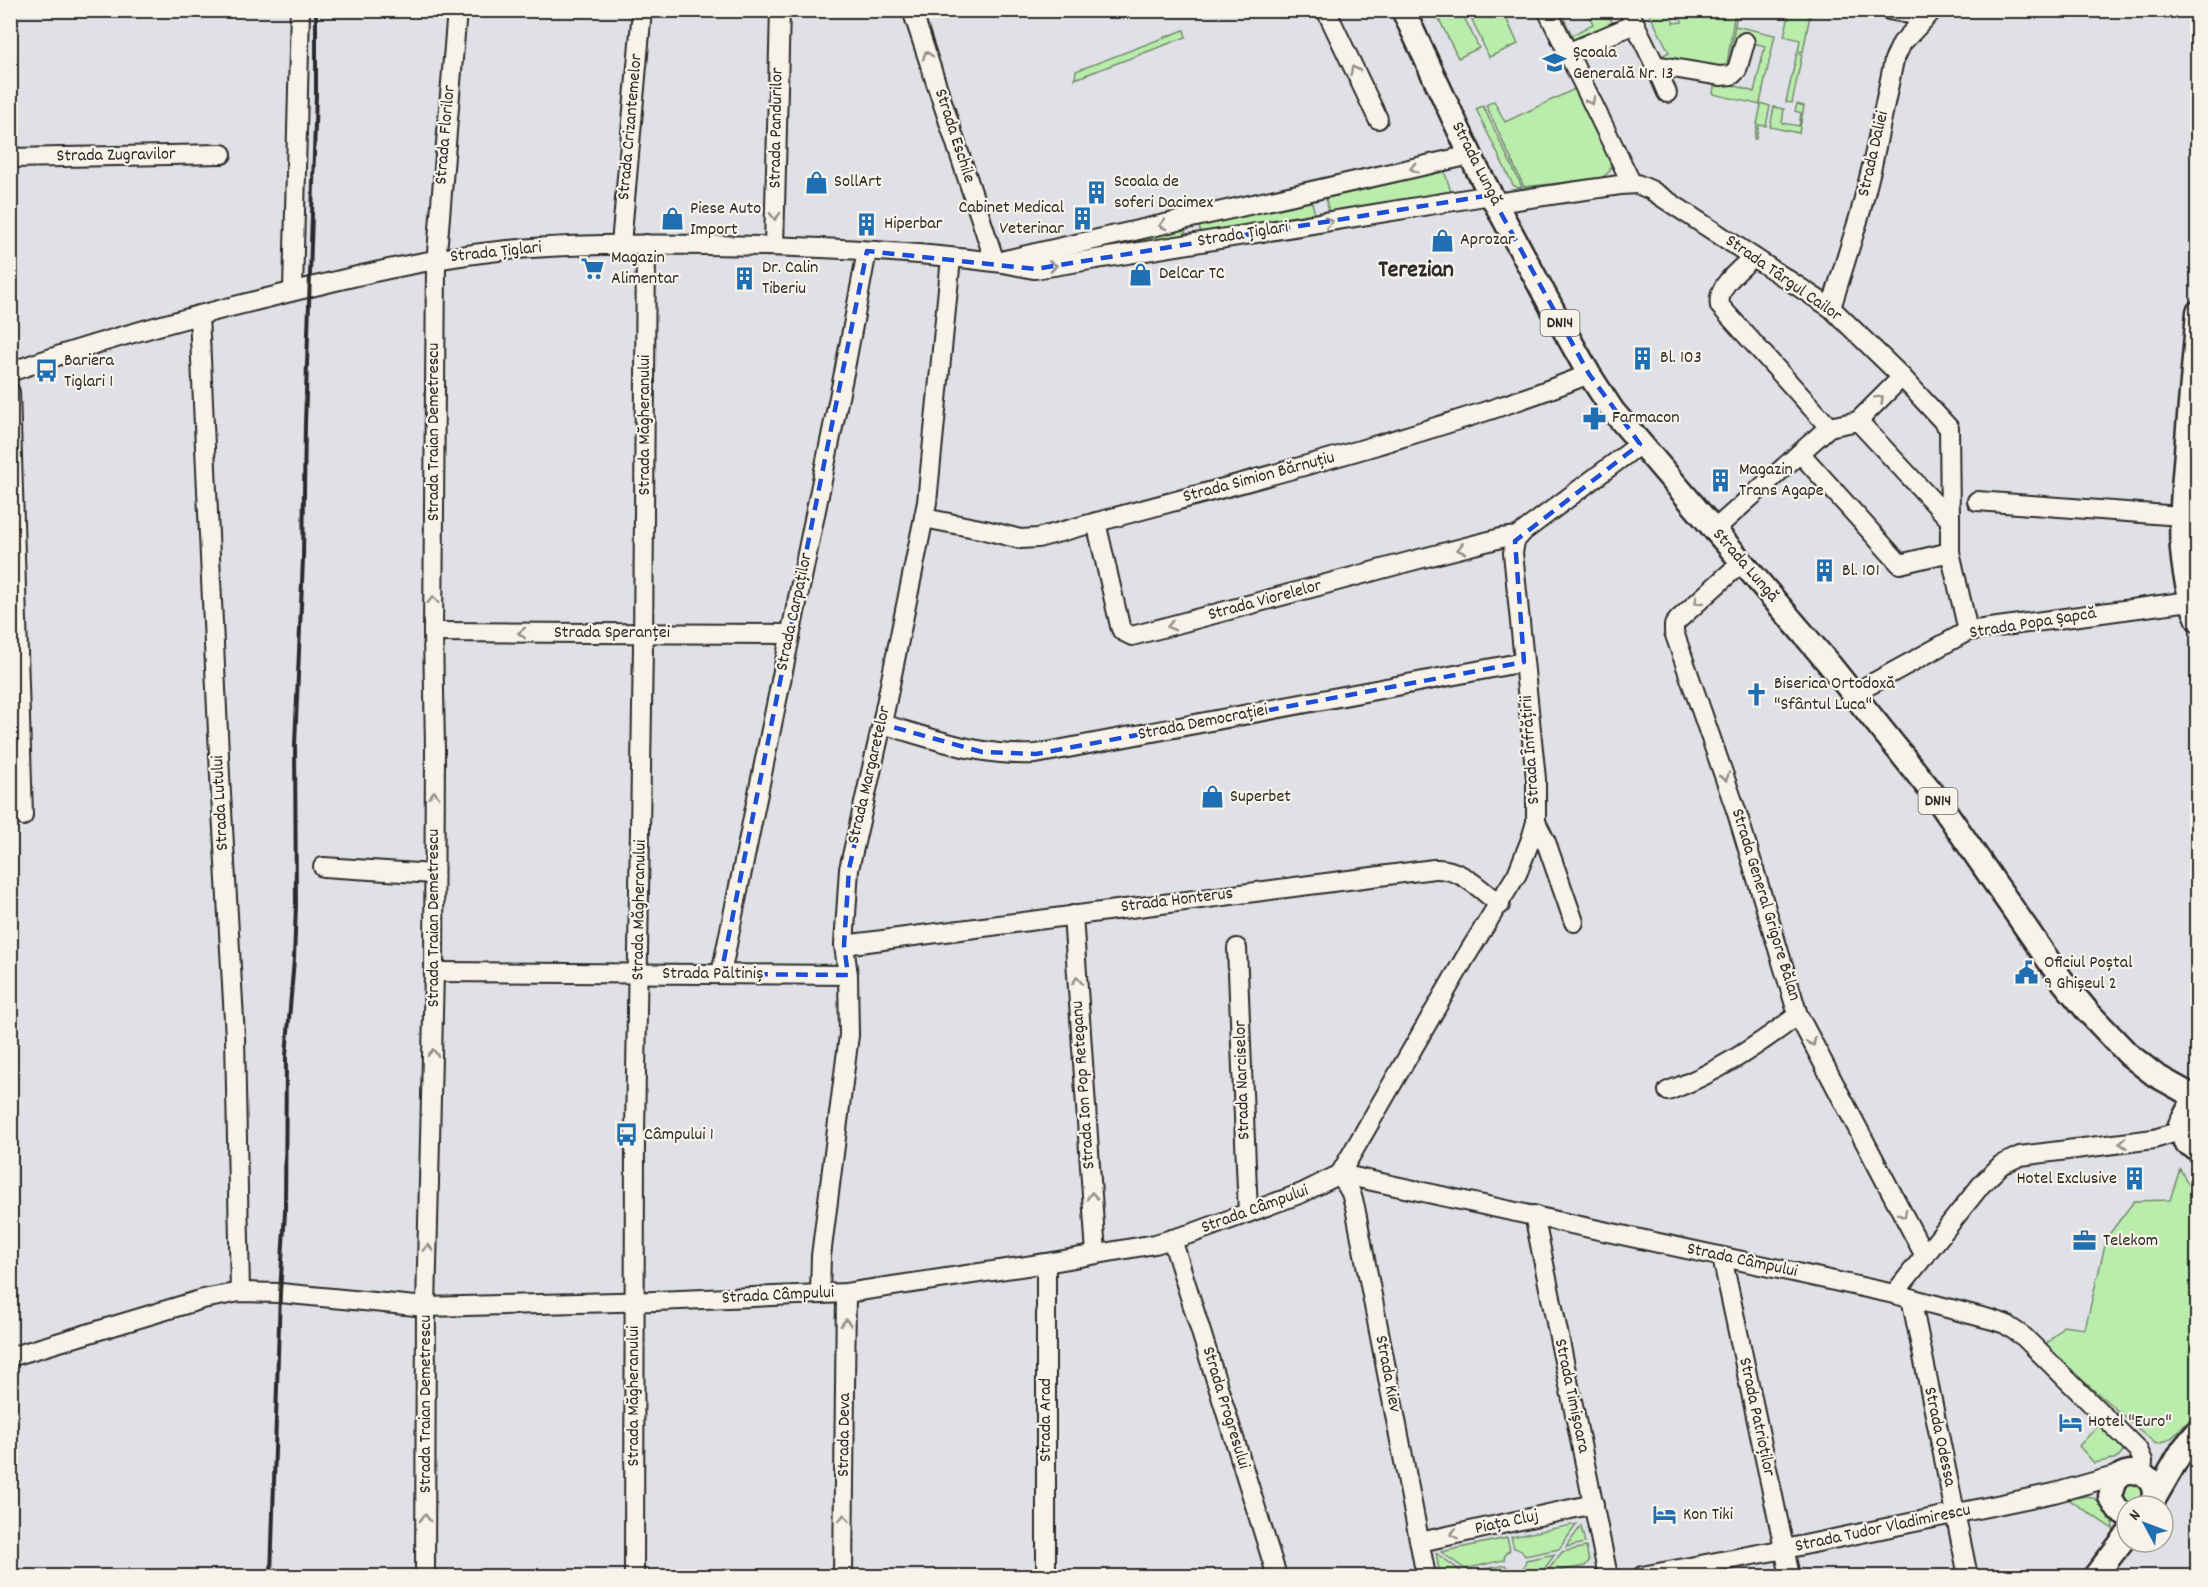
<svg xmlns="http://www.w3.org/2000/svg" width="2208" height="1587" font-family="Dekko,sans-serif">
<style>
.green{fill:#baecac;stroke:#728c6c;stroke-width:1.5}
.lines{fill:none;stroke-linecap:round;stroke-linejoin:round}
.minor-casing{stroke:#2b2b2b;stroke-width:22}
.major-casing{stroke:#2b2b2b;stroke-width:27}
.minor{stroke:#f7f3e8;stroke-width:18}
.major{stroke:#f7f3e8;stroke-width:22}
.rail{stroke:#2b2b2b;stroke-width:4}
.oneway{stroke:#918f8a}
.marked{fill:none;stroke:#1d4ed8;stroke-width:4.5;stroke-dasharray:12 8;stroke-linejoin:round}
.labels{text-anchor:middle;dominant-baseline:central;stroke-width:4.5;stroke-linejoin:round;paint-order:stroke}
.shield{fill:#f7f3e8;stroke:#686764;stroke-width:1.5}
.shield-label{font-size:16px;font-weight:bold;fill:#2b2b2b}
.poi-label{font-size:18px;fill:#2b2b2b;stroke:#f7f3e8;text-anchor:start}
.street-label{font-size:18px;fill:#2b2b2b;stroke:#f7f3e8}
.district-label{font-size:24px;font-weight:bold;fill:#2b2b2b;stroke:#f7f3e8}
</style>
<rect width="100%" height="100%" fill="#e0e1e7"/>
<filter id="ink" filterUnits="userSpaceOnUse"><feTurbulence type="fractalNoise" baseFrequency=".0167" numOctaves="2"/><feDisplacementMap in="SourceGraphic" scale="12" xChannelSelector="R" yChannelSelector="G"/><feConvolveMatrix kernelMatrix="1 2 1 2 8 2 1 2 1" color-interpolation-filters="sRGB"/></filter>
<g filter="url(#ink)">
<g class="green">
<path d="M1447,10L1461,11L1479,48L1458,58L1437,15Z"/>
<path d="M1468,11H1503L1518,44L1489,57Z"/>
<path d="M1587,11H1606L1615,28L1573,47L1559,22L1564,19L1572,35L1593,24Z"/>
<path d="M1648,11H1672L1673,23L1682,22L1681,17H1678V11H1735L1726,71L1658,58L1669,52Z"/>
<path d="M1737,11L1735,26L1775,35L1760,103L1770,106L1766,126L1759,125L1756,139H1754L1761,105L1713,94L1715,79L1754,92L1765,46L1738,39L1728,71Z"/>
<path d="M1790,11L1810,15L1803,52L1798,51L1800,40L1784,36Z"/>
<path d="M1184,30L1186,37L1075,79L1076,71Z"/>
<path d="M1797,53L1802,55L1792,103L1786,102Z"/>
<path d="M1579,87L1611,160L1610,171L1602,178L1524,187L1486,105L1494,101L1505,122Z"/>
<path d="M1797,104L1804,106L1799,133L1770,127L1774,107L1784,109L1782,123L1799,126L1801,113L1795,111Z"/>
<path d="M1483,106L1522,187L1518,188L1513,185L1476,109Z"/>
<path d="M1444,170L1452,195L1330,217L1325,195Z"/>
<path d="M1311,198L1316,219L1202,239L1198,222Z"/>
<path d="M1184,226L1187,242L1075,261L1072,249Z"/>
<path d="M2180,1169L2197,1200V1411C2186,1423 2174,1442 2156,1444L2044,1347L2063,1326L2085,1329L2107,1237L2134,1201L2170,1200Z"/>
<path d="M2102,1421L2123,1444V1452L2118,1458L2094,1463L2079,1446Z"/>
<path d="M2131,1482L2139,1486L2142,1496L2136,1506H2127L2118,1490Z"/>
<path d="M2087,1496C2103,1500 2113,1513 2113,1529L2068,1499Z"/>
<path d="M1577,1524L1559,1549L1525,1556L1521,1550L1514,1548L1511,1537Z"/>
<path d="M1581,1526L1585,1543L1566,1547Z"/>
<path d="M1507,1538L1510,1550L1505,1554L1504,1560L1465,1569L1441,1552Z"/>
<path d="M1586,1547L1589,1561L1585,1566L1546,1573L1562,1552Z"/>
<path d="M1436,1553L1461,1571L1440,1575Z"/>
<path d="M1555,1554L1540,1575L1521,1576L1520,1570L1524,1567L1526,1560Z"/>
<path d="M1505,1565L1510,1570L1515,1571L1517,1576H1477L1470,1572Z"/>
</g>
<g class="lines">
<defs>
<g id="minor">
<path d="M912,10L995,262"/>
<path d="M1326,10L1378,119"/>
<path d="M1547,10L1632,184"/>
<path d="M1889,10L1925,17"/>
<path d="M1635,24L1655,65L1720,76L1732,75L1737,70L1745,42"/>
<path d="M1567,53L1635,24L1628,10"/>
<path d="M1655,65L1667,93"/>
<path d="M10,158L222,154"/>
<path d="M1496,203L1620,185L1637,184L1651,190L1831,308L1902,377L1949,428L1950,520"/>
<path d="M621,244L642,10"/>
<path d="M774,246L780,10"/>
<path d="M1753,257C1740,270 1716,286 1720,306L1829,427L1858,421L1950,520V552L1968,631"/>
<path d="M1005,260L1471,155"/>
<path d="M293,291L300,10"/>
<path d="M1831,308L1860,214L1872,166L1894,60L1902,43L1933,10"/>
<path d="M199,315L220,776L235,1037L240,1292"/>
<path d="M10,372C94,342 180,319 267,298C346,278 426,258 508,250C574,244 640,244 706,245C802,246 899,250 994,262C1008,263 1021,267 1035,269L1491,195"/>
<path d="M10,392L23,816"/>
<path d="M1858,421L1902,377"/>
<path d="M1800,453L1900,564L1950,552"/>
<path d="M1977,501L2181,516"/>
<path d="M924,518L985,530L1020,539L1038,538C1151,507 1265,478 1377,445C1449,423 1520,402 1589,374"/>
<path d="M1096,522L1120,626L1122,631L1132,636L1419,559L1501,538L1518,536"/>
<path d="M1714,530L1829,427"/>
<path d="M1742,562L1678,620L1674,625V632L1737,813L1798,1015L1925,1256"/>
<path d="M433,632L790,634"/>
<path d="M1853,694L1968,631L2190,601"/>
<path d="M882,724C935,739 980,757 1036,754L1524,662"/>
<path d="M1536,822L1546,842L1574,922"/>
<path d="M323,867L434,874"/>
<path d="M1073,915L1096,1254"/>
<path d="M844,945L1434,869C1460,867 1480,889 1500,905"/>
<path d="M1237,948L1248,1213"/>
<path d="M434,972L848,975"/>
<path d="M721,974L845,368L867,251"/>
<path d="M1668,1091C1717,1073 1757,1046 1798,1015"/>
<path d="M1534,1215L1608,1576"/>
<path d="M1172,1239L1277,1576"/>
<path d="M1722,1257L1790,1576"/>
<path d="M820,1294L821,1256L849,1035L848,975L844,945L849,869L882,724L927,502L951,258"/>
<path d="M1894,1294L1981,1185L2001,1165L2020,1156L2154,1139L2180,1131"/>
<path d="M1911,1298L1968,1576"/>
<path d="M10,1357L203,1299L240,1292L280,1293L426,1307L656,1301L846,1293L1046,1263L1155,1244L1193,1233L1302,1193L1340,1174L1894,1294L1993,1320L2005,1324L2024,1337L2138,1450L2143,1461L2142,1473"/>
<path d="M1420,1542L1594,1504"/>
<path d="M425,1576L426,1307L434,972L435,749L433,632L436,265L457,10"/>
<path d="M634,1576L635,1133L643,647L646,244"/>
<path d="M843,1576L846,1293"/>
<path d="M1046,1576V1263"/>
<path d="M1426,1576L1355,1207L1351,1193L1340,1174L1465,958L1517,874L1531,839L1536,822V779L1513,553L1515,541L1524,531L1640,444"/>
<path d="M1642,1576L1785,1549L2054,1493L2122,1474"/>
</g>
<g id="major">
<path d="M1403,10L1477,169L1554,312L1589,374L1613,411L1830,665L1935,796L2064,983L2089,1013L2128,1054L2155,1075L2198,1099"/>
<path d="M2198,312C2194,354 2191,397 2187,440C2182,504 2173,557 2198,620"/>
<path d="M2198,1104L2188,1110L2180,1125L2185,1142L2198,1150"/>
<path d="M2153,1501L2183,1449L2198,1431"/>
<path d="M2127,1515L2118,1510L2110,1497L2114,1481C2132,1459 2165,1481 2150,1506"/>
<path d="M2095,1576L2127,1535"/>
</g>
</defs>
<use href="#minor" class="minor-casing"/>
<use href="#major" class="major-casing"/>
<use href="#minor" class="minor"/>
<use href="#major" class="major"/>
<path class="rail" d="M271,1576L280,1293L285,1212L286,1056L294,959L296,905L295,744L303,559L305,424L316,94V10"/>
</g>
<defs><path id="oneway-chevron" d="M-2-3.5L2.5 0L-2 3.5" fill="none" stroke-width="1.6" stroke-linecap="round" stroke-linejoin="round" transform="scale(1.5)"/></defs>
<g class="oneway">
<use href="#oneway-chevron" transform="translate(927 55) rotate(-108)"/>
<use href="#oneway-chevron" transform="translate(1354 70) rotate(-116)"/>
<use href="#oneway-chevron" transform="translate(1591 101) rotate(64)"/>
<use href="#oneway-chevron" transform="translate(1414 168) rotate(167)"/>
<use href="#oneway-chevron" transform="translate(775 216) rotate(91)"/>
<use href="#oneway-chevron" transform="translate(1329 222) rotate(-9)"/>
<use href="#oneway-chevron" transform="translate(1163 225) rotate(167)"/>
<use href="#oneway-chevron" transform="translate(1053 266) rotate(-9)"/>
<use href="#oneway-chevron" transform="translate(1880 399) rotate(-45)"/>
<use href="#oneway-chevron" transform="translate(1461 549) rotate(166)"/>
<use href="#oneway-chevron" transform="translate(433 600) rotate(-90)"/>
<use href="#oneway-chevron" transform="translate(1698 601) rotate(138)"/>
<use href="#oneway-chevron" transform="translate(1171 626) rotate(166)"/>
<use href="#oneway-chevron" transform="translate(522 633) rotate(-180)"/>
<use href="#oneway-chevron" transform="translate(1725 777) rotate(71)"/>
<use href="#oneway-chevron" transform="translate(434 795) rotate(-89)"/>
<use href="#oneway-chevron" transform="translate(1077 981) rotate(-94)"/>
<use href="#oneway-chevron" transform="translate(1812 1042) rotate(63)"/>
<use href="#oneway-chevron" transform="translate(433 1053) rotate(-89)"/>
<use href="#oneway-chevron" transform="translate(2123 1143) rotate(173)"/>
<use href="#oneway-chevron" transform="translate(1092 1196) rotate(-94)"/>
<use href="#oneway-chevron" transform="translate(1903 1214) rotate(62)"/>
<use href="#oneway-chevron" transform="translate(428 1248) rotate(-88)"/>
<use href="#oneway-chevron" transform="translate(846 1323) rotate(-89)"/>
<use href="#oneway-chevron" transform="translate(425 1518) rotate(-90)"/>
<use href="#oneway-chevron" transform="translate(844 1518) rotate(-89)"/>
<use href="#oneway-chevron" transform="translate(1454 1534) rotate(168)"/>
</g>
</g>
<path class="marked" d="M1491,195L1589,374L1640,444L1515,541L1524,662L1036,754L982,752L882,724L849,869L844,945L848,975L721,974L867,251L1035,269Z"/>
<defs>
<symbol id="school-bare" viewBox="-9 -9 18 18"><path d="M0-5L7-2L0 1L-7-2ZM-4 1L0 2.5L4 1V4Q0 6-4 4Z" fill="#1f6fb2" stroke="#f7f3e8" stroke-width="2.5" paint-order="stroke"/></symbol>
<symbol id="shop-bare" viewBox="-9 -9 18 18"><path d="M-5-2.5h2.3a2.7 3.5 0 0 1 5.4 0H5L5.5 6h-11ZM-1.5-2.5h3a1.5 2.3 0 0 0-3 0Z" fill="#1f6fb2" stroke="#f7f3e8" stroke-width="2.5" paint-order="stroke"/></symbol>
<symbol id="building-bare" viewBox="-9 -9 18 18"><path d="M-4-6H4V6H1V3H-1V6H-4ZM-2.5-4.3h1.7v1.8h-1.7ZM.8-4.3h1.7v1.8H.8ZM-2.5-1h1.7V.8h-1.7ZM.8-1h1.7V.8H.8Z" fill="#1f6fb2" stroke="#f7f3e8" stroke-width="2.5" paint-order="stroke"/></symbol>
<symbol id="supermarket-bare" viewBox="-9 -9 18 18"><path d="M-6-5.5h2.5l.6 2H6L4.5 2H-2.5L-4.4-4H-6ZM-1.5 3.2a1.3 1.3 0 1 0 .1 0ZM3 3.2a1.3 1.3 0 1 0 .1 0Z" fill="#1f6fb2" stroke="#f7f3e8" stroke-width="2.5" paint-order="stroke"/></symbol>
<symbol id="bus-bare" viewBox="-9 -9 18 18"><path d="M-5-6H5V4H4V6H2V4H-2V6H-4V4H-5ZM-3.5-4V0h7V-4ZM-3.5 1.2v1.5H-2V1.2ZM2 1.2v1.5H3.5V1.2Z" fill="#1f6fb2" stroke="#f7f3e8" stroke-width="2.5" paint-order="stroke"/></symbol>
<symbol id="pharmacy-bare" viewBox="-9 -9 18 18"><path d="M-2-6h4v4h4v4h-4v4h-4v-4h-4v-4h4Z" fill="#1f6fb2" stroke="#f7f3e8" stroke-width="2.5" paint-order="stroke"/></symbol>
<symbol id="church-bare" viewBox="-9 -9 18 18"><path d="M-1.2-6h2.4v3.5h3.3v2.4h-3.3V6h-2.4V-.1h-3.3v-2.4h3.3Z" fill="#1f6fb2" stroke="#f7f3e8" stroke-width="2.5" paint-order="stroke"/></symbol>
<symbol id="civic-bare" viewBox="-9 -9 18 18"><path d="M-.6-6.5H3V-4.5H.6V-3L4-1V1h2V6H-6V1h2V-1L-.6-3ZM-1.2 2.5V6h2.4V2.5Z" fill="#1f6fb2" stroke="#f7f3e8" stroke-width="2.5" paint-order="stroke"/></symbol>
<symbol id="office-bare" viewBox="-9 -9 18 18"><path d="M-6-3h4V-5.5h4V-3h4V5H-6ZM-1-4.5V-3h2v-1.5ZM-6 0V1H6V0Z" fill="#1f6fb2" stroke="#f7f3e8" stroke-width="2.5" paint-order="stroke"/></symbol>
<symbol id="hotel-bare" viewBox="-9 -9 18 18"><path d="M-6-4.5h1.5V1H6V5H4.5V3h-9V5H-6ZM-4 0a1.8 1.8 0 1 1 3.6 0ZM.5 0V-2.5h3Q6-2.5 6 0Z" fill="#1f6fb2" stroke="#f7f3e8" stroke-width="2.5" paint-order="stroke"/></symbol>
</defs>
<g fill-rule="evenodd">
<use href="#school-bare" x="1538" y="46" width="33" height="33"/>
<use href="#shop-bare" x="800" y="166" width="33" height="33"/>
<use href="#building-bare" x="1080" y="176" width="33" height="33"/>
<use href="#building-bare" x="1066" y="202" width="33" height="33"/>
<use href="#shop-bare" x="656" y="202" width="33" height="33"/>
<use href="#building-bare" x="850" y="208" width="33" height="33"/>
<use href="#shop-bare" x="1426" y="224" width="33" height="33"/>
<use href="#supermarket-bare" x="576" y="252" width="33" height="33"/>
<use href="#shop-bare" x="1124" y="258" width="33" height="33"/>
<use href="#building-bare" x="728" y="262" width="33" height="33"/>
<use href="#building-bare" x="1626" y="342" width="33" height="33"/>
<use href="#bus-bare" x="30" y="354" width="33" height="33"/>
<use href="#pharmacy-bare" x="1578" y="402" width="33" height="33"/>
<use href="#building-bare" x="1704" y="464" width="33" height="33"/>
<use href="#building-bare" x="1808" y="554" width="33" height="33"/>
<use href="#church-bare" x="1740" y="678" width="33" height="33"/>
<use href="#shop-bare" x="1196" y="780" width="33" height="33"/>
<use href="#civic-bare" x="2010" y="956" width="33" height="33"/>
<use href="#bus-bare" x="610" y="1118" width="33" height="33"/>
<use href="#building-bare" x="2118" y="1162" width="33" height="33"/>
<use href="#office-bare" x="2068" y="1224" width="33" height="33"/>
<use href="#hotel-bare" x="2054" y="1406" width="33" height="33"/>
<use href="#hotel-bare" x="1648" y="1498" width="33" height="33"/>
</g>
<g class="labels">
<g class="shield">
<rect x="1540.5" y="310" width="39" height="26" rx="4.5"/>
<rect x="1918.5" y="788" width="39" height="26" rx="4.5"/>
</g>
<g class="shield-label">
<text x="1560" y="323">DN14</text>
<text x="1938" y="801">DN14</text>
</g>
<g class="poi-label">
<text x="1573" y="53">Școala<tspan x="1573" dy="21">Generală Nr. 13</tspan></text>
<text x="834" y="182">SollArt</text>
<text x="1114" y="182">Scoala de<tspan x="1114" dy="21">soferi Dacimex</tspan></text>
<text x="1064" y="208" text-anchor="end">Cabinet Medical<tspan x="1064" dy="21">Veterinar</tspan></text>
<text x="690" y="209">Piese Auto<tspan x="690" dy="21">Import</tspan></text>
<text x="884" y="224">Hiperbar</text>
<text x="1460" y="240">Aprozar</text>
<text x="611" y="258">Magazin<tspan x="611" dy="21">Alimentar</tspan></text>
<text x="762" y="268">Dr. Calin<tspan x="762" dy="21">Tiberiu</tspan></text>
<text x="1159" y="274">DelCar TC</text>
<text x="1660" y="358">Bl. 103</text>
<text x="64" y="361">Bariera<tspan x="64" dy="21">Tiglari 1</tspan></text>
<text x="1612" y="418">Farmacon</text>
<text x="1739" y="470">Magazin<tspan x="1739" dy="21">Trans Agape</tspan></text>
<text x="1842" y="571">Bl. 101</text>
<text x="1774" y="684">Biserica Ortodoxă<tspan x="1774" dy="21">"Sfântul Luca"</tspan></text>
<text x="1230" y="797">Superbet</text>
<text x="2044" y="963">Oficiul Poștal<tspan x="2044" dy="21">9 Ghișeul 2</tspan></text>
<text x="644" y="1135">Câmpului 1</text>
<text x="2117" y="1179" text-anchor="end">Hotel Exclusive</text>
<text x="2103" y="1241">Telekom</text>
<text x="2088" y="1422">Hotel "Euro"</text>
<text x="1683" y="1515">Kon Tiki</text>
</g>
<g class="street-label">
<text transform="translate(631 127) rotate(-85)">Strada Crizantemelor</text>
<text transform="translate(777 128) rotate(-89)">Strada Pandurilor</text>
<text transform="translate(446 135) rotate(-85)">Strada Florilor</text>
<text transform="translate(954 136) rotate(72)">Strada Eschile</text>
<text transform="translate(1874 154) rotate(-77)">Strada Daliei</text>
<text transform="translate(116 156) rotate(-1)">Strada Zugravilor</text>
<text transform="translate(1476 164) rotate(63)">Strada Lungă</text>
<text transform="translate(1243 235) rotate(-9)">Strada Țiglari</text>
<text transform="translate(496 253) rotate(-6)">Strada Țiglari</text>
<text transform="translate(1783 279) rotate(35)">Strada Târgul Cailor</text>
<text transform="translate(645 425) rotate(-90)">Strada Măgheranului</text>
<text transform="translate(434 432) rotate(-90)">Strada Traian Demetrescu</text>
<text transform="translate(1259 478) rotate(-15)">Strada Simion Bărnuțiu</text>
<text transform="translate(1745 566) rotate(49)">Strada Lungă</text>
<text transform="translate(1265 601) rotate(-15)">Strada Viorelelor</text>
<text transform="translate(795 612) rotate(-78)">Strada Carpaților</text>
<text transform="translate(2033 624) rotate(-9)">Strada Popa Șapcă</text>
<text x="612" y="633">Strada Speranței</text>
<text transform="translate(1203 723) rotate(-11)">Strada Democrației</text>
<text transform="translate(1531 750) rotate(-94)">Strada Înfrățirii</text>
<text transform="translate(870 775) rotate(-77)">Strada Margaretelor</text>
<text transform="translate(221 803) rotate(-93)">Strada Lutului</text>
<text transform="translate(1177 901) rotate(-7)">Strada Honterus</text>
<text transform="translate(1765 905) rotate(73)">Strada General Grigore Bălan</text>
<text transform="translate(640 910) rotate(-89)">Strada Măgheranului</text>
<text transform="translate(434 918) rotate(-90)">Strada Traian Demetrescu</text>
<text x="713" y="974">Strada Păltiniș</text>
<text transform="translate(1243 1080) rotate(-92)">Strada Narciselor</text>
<text transform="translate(1084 1085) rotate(-94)">Strada Ion Pop Reteganu</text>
<text transform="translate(1255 1210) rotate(-20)">Strada Câmpului</text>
<text transform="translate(1742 1261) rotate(12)">Strada Câmpului</text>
<text transform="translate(778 1296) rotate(-3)">Strada Câmpului</text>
<text transform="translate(1387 1374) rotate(79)">Strada Kiev</text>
<text transform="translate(634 1396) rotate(-90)">Strada Măgheranului</text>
<text transform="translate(1571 1396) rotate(78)">Strada Timișoara</text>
<text transform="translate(426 1404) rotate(-90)">Strada Traian Demetrescu</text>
<text transform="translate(1225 1408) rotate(73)">Strada Progresului</text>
<text transform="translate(1756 1417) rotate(78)">Strada Patrioților</text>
<text transform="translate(1046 1420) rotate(-90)">Strada Arad</text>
<text transform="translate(845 1435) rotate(-89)">Strada Deva</text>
<text transform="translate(1939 1437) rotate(78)">Strada Odessa</text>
<text transform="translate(1507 1523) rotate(-12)">Piața Cluj</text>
<text transform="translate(1883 1529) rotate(-12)">Strada Tudor Vladimirescu</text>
</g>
<g class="district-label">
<text x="1416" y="271">Terezian</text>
</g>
</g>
<rect width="2208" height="1587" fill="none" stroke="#f7f3e8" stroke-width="36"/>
<rect x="18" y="18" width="2172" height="1551" fill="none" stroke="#2b2b2b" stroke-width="2" filter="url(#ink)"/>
<g transform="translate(2145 1524) rotate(311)"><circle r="28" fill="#f7f3e8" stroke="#a5a39c" stroke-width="1.5"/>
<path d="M0-4.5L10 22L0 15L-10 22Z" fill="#1f6fb2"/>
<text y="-9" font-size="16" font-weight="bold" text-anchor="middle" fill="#2b2b2b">N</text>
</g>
</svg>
